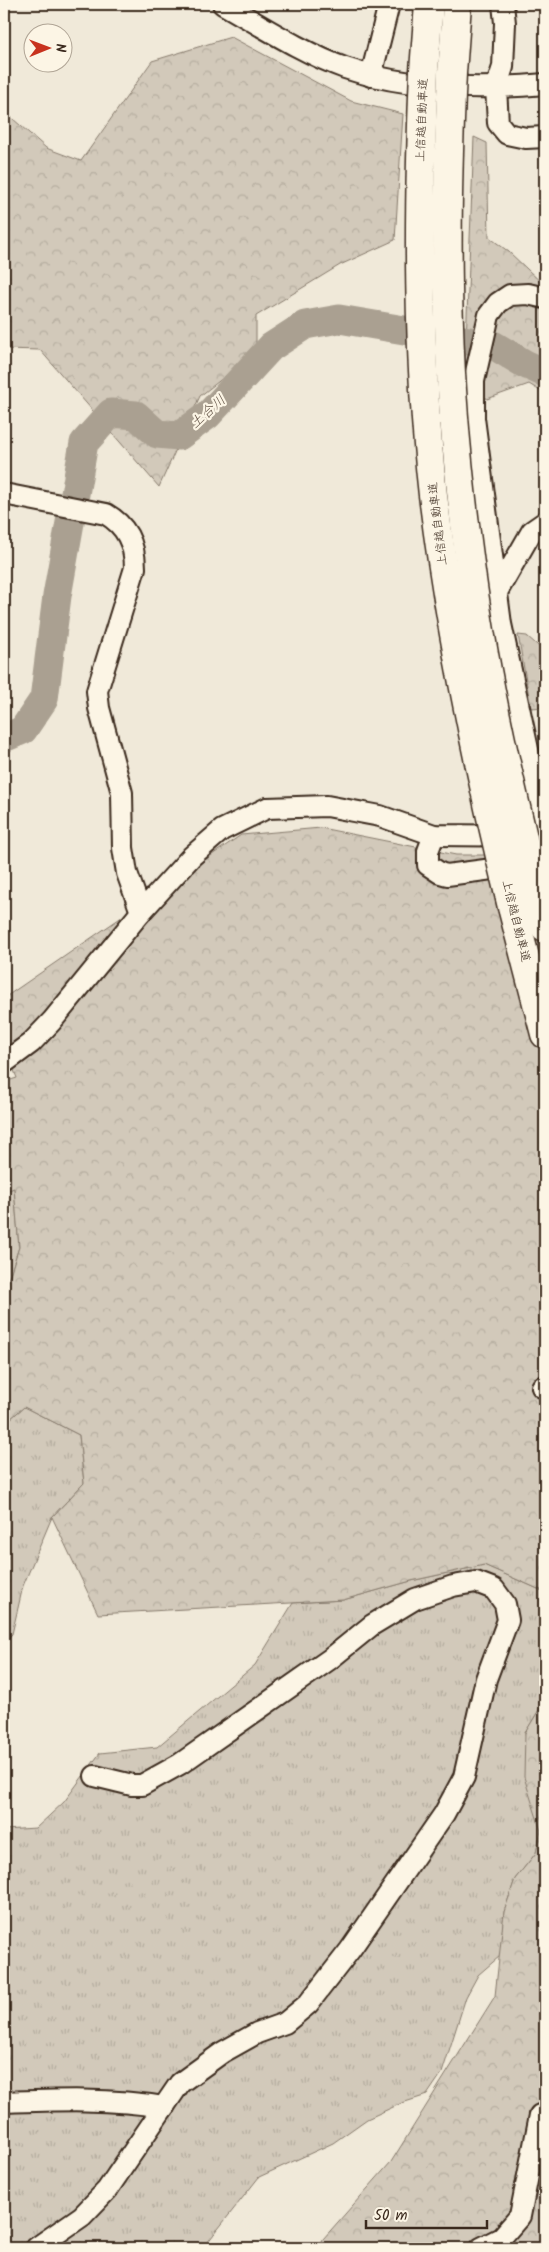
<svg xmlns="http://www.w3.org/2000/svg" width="549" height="2252" font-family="Kalam,'Klee One',sans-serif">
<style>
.grass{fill:url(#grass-tufts);stroke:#867a6c}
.forest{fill:url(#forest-crowns);stroke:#867a6c}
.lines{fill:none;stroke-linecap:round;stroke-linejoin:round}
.river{stroke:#aaa091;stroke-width:29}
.minor-casing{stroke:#3b2a1e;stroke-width:24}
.highway-casing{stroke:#3b2a1e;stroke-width:31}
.minor{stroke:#fcf5e5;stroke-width:20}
.highway{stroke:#fcf5e5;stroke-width:28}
.highway-bridge-casing{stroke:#3b2a1e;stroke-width:31;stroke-linecap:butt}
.highway-bridge{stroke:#fcf5e5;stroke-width:28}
.labels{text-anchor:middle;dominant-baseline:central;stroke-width:4.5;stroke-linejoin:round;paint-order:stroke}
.street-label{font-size:12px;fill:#3b2a1e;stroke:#fcf5e5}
.water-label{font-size:14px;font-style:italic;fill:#625346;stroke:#fcf5e5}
</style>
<defs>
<pattern id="grass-tufts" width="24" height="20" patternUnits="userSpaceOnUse" patternTransform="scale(1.25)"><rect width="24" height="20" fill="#d2c9ba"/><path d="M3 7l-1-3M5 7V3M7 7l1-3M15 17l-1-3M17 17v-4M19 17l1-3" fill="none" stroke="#b5ad9f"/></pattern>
<pattern id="forest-crowns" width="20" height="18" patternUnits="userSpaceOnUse" patternTransform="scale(1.25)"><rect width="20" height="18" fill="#d2c9ba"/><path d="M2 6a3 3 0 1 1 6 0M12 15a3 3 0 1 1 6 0" fill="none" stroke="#b5ad9f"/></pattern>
</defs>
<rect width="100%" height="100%" fill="#f0e9d9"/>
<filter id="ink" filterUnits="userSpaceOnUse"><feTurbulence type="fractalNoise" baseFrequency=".02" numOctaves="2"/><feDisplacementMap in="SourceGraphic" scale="10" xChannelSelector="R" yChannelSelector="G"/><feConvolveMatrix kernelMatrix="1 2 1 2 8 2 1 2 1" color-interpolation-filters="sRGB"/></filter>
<g filter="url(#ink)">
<g class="grass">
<path d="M14,1187L19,1247L4,1293V1192Z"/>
<path d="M24,1407L79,1435L84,1483L52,1517L23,1586L12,1634L4,1642V1424Z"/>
<path d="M484,1565L545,1592V1700L525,1733L541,1831L536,1853L515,1879L504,1912L500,1956L478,1975L466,1997L442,2073L427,2095L402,2103L367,2119L333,2143L259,2177L203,2248H4V1830L36,1828L64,1802L100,1753L157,1747L255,1665L293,1603L343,1600L411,1581Z"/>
</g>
<g class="forest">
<path d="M231,37L351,101L403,114L395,240L340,265L256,316V352L200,396L159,487L40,350L4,349V111L46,148L81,161L152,61Z"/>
<path d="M474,137L487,143L489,237L509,252L545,286V394L529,384L487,399L465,367Z"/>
<path d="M518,635L527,636L545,652V707L531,708Z"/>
<path d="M321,828L456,855H545V1592L484,1565L411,1581L343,1600L98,1614L52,1517L84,1483L79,1435L24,1407L4,1424V1293L19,1247L14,1188L4,1192V1082L17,1078L4,1045V998L241,835Z"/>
<path d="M545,1700V2248H437L395,2242L363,2248H319L323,2239L391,2162L495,1996L504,1912L515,1879L536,1853L541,1831L524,1777L525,1733Z"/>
</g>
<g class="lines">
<path class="river" d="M4,738L23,730L44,699L57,596L84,443L111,413L136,415L157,434L179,436L208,415L271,347L305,325L339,319L493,345L525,364L545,373"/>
<defs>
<g id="minor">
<path d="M223,4C260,25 305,54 345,68C408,89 480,90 545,84"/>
<path d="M503,4L505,23L503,67L496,88L498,123L507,134L526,138L545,137"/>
<path d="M371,76L389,4"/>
<path d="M545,298L528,294L510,295L498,303L489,315L474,381V418L501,624L545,828"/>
<path d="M4,494L106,514C127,526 135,545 135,568L97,691L99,708L122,793L123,848L127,873L141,912"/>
<path d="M497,592L532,531L545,522"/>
<path d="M434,835L428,851V865L440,873L447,875L545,862"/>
<path d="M4,1063L31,1043L52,1021L141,912L192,856L222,830L267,808L327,806L380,816L434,835L545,836"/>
<path d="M542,1387L545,1386"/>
<path d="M4,2102C58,2100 111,2098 164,2107"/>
<path d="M36,2248L82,2216L107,2190L180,2083L223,2052L257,2033L285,2023L308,2004L350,1950L444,1814L464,1777L486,1679L508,1620L505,1604L494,1589L476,1582L453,1586L415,1599L372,1625L330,1659L180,1764L142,1785H132L95,1776"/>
<path d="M481,2248L501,2238L520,2216L540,2115L545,2117"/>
</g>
<g id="highway">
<path d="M424,71L429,4"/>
<path d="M452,73L457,4"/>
<path d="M538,901L545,927"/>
<path d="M512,907L545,1034"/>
</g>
</defs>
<use href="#minor" class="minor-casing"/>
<use href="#highway" class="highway-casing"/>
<use href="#minor" class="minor"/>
<use href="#highway" class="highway"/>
<defs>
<g id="highway-bridge">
<path d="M424,71C418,212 417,354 433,495C450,634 479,771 512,907"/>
<path d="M452,73C448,157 446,241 449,325C451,408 460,490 471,572C486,683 512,792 538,901"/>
</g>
</defs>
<use href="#highway-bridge" class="highway-bridge-casing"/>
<use href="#highway-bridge" class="highway-bridge"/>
</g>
</g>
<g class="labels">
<g class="street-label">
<text transform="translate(422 120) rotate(-88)">上信越自動車道</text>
<text transform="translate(438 524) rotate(-97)">上信越自動車道</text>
<text transform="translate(516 921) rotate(76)">上信越自動車道</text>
</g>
<g class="water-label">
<text transform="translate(208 412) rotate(-42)">土合川</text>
</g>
</g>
<rect width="549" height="2252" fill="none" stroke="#fcf5e5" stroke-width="20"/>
<rect x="10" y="10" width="529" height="2232" fill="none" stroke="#3b2a1e" stroke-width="2" filter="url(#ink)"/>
<g transform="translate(48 48) rotate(89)"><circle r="24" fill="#fcf5e5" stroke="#afa495"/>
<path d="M0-4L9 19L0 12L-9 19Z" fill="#c8321e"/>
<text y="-8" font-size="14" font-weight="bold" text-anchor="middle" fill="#3b2a1e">N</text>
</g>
<path d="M366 2220v8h121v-8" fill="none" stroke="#3b2a1e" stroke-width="2.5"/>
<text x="374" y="2220" font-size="15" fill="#3b2a1e" stroke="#fcf5e5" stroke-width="4" paint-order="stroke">50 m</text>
</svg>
